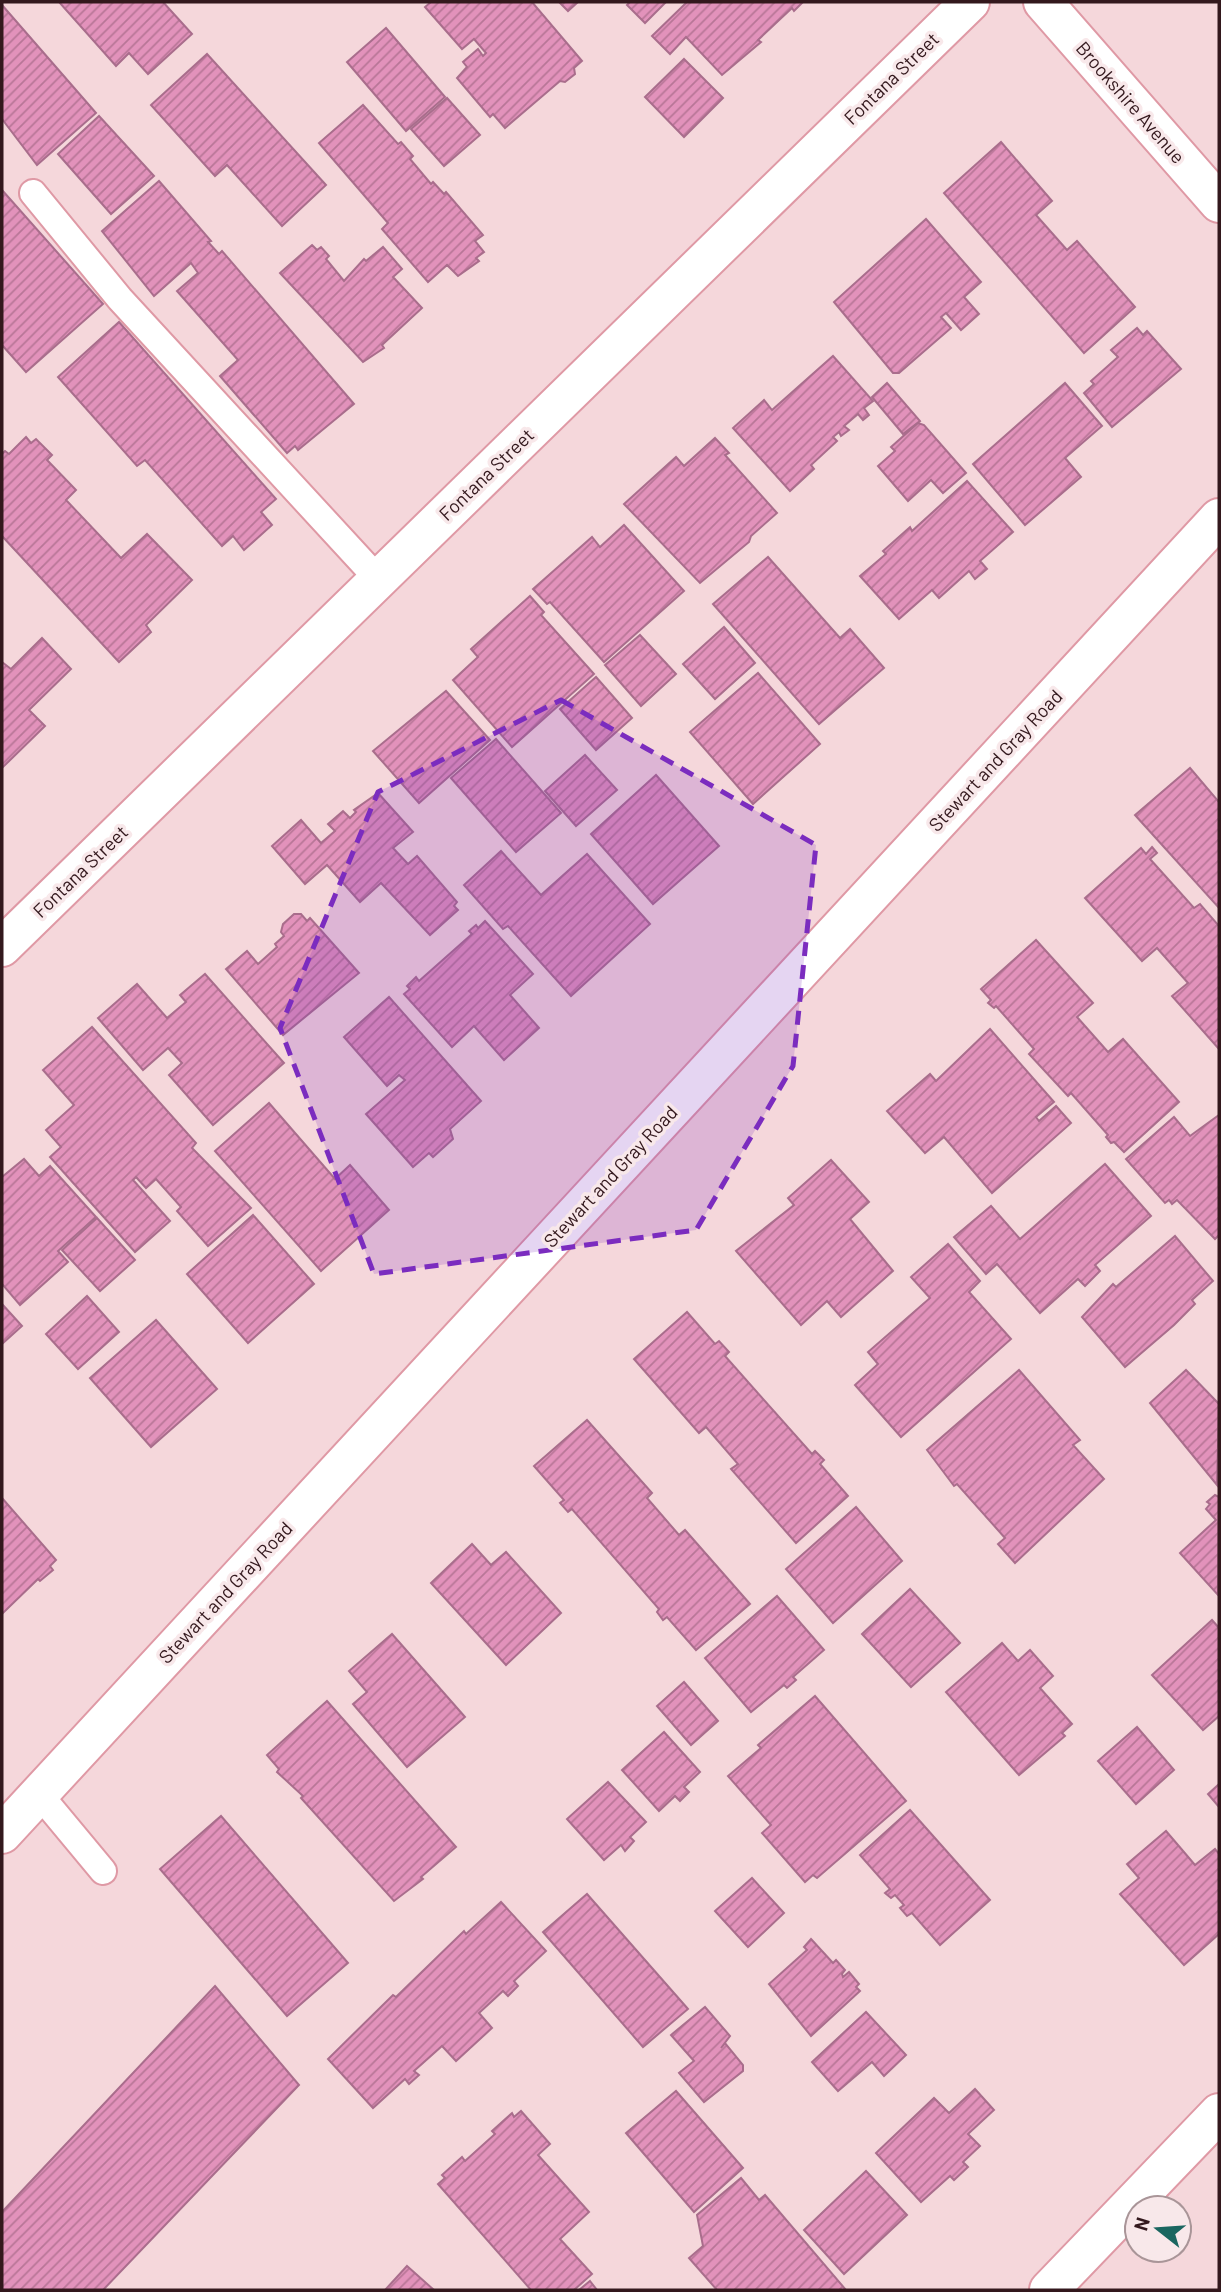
<svg xmlns="http://www.w3.org/2000/svg" width="1221" height="2292" font-family="Barlow,sans-serif">
<style>
.building{fill:url(#building-hatch);stroke:#a96d8c;stroke-width:2}
.lines{fill:none;stroke-linecap:round;stroke-linejoin:round}
.service-casing{stroke:#df99a5;stroke-width:30}
.minor-casing{stroke:#df99a5;stroke-width:42}
.tertiary-casing{stroke:#df99a5;stroke-width:42}
.secondary-casing{stroke:#df99a5;stroke-width:42}
.service{stroke:#fff;stroke-width:26}
.minor{stroke:#fff;stroke-width:38}
.tertiary{stroke:#fff;stroke-width:38}
.secondary{stroke:#fff;stroke-width:38}
.marked{fill:#7b2cbf;fill-opacity:0.2;stroke:#7b2cbf;stroke-width:5;stroke-dasharray:14 9;stroke-linejoin:round}
.labels{text-anchor:middle;dominant-baseline:central;stroke-width:7;stroke-linejoin:round;paint-order:stroke}
.street-label{font-size:19px;fill:#33181d;stroke:#f8e8ea}
</style>
<defs>
<pattern id="building-hatch" width="6" height="6" patternUnits="userSpaceOnUse" patternTransform="scale(1.75)"><rect width="6" height="6" fill="#e292bb"/><path d="M-1 1l2-2M0 6l6-6M5 7l2-2" fill="none" stroke="#b87697"/></pattern>
</defs>
<rect width="100%" height="100%" fill="#f5d7db"/>
<g class="building">
<path d="M59,2H163L192,34L148,74L129,53L116,66Z"/>
<path d="M431,2H532L582,61L574,68L575,74L565,82L560,81L505,128L493,114L490,117L457,78L467,67L463,62L478,49L483,56L486,53L474,39L462,49L425,7Z"/>
<path d="M559,2H578L568,11Z"/>
<path d="M630,2H666L645,23L627,5Z"/>
<path d="M687,2H803L794,11L792,8L758,40L761,42L722,75L686,37L670,54L652,36Z"/>
<path d="M2,5L96,113L37,165L2,119Z"/>
<path d="M386,28L445,97L406,131L347,62Z"/>
<path d="M207,54L326,185L282,226L227,165L215,176L151,105Z"/>
<path d="M684,59L723,98L684,137L645,97Z"/>
<path d="M447,98L480,135L444,166L411,129Z"/>
<path d="M363,105L398,144L401,142L413,156L410,159L431,184L433,182L444,194L446,192L483,235L475,241L484,252L476,258L479,261L458,276L447,265L428,282L382,229L388,223L319,143Z"/>
<path d="M99,116L154,176L111,214L58,154Z"/>
<path d="M1001,142L1052,201L1036,215L1067,250L1077,241L1135,307L1084,353L944,193Z"/>
<path d="M159,181L211,241L208,242L219,254L222,251L354,404L298,450L295,446L287,453L220,376L238,360L177,291L198,273L191,263L154,296L102,231Z"/>
<path d="M2,190L103,304L26,372L2,345Z"/>
<path d="M926,219L981,282L964,297L979,314L961,330L946,313L941,317L951,328L899,373H893L834,302Z"/>
<path d="M312,245L317,250L321,247L329,256L326,259L344,281L364,259L366,261L383,247L402,269L393,277L422,308L382,345L384,348L363,362L280,273Z"/>
<path d="M119,322L276,499L261,512L272,525L244,550L233,536L222,546L145,460L137,466L58,377Z"/>
<path d="M1137,328L1143,335L1147,331L1181,369L1112,427L1084,393L1094,384L1091,381L1118,357L1111,350Z"/>
<path d="M833,356L873,401L864,408L869,415L863,420L858,414L844,426L849,430L841,436L839,432L833,437L837,441L811,465L814,469L790,491L733,428L764,400L772,410Z"/>
<path d="M887,383L920,421L903,434L872,397Z"/>
<path d="M1065,383L1102,426L1065,458L1081,477L1025,525L973,464Z"/>
<path d="M918,423L924,425L966,473L943,493L931,480L908,501L878,466L895,451L891,447Z"/>
<path d="M26,437L31,443L36,439L52,455L47,460L76,490L66,500L121,558L147,534L192,580L146,625L151,632L119,662L2,536V454L5,451L9,454Z"/>
<path d="M715,438L729,453L725,455L777,513L751,536L749,542L700,583L624,504L676,457L684,466Z"/>
<path d="M967,481L1013,532L980,561L987,569L975,579L969,571L939,598L932,590L899,619L860,576L886,554L883,551L910,527L912,531Z"/>
<path d="M624,525L684,591L604,662L550,602L547,604L533,589L592,537L600,547Z"/>
<path d="M768,557L840,638L850,629L884,668L819,724L713,604Z"/>
<path d="M530,596L544,612L541,615L594,674L512,747L453,680L478,657L471,649Z"/>
<path d="M724,627L755,663L715,699L683,664Z"/>
<path d="M640,635L676,674L641,706L605,665Z"/>
<path d="M42,638L71,669L29,710L45,726L2,768V662L11,669Z"/>
<path d="M758,673L820,744L753,804L690,732Z"/>
<path d="M596,677L632,718L596,750L560,709Z"/>
<path d="M446,691L490,740L419,803L373,751Z"/>
<path d="M496,739L561,813L516,852L451,778Z"/>
<path d="M585,755L617,790L576,826L545,791Z"/>
<path d="M1190,768L1219,802V908L1135,815Z"/>
<path d="M656,775L719,846L653,904L591,834Z"/>
<path d="M378,793L413,832L393,848L408,864L417,856L457,902L454,906L458,910L430,935L381,883L360,902L327,865L305,884L272,846L301,820L321,843L335,831L328,824L343,811L350,818L356,812L354,810Z"/>
<path d="M1152,847L1157,853L1150,859L1194,908L1200,904L1219,926V1049L1172,996L1188,983L1157,948L1142,961L1085,898L1141,848L1146,854Z"/>
<path d="M501,851L541,895L587,854L650,924L571,996L508,926L503,929L464,885Z"/>
<path d="M294,914H301L307,921L310,918L359,973L283,1035L226,969L247,951L258,964L277,947L275,944L284,936L281,932L283,924Z"/>
<path d="M485,921L533,974L510,995L539,1028L504,1060L474,1026L452,1047L404,994L410,989L407,986L416,977L419,981L472,934L469,931L476,925L478,928Z"/>
<path d="M1036,940L1093,1003L1077,1017L1108,1052L1123,1039L1179,1102L1124,1152L1114,1142L1111,1143L1106,1137L1108,1135L1071,1093L1068,1096L1029,1054L1034,1049L996,1006L994,1008L988,1003L991,1000L981,989Z"/>
<path d="M205,974L284,1063L213,1125L169,1075L182,1063L168,1048L143,1070L98,1018L137,984L167,1018L186,1002L180,995Z"/>
<path d="M389,997L481,1101L450,1129L453,1139L433,1157L429,1153L413,1167L366,1114L405,1080L399,1075L387,1086L344,1037Z"/>
<path d="M92,1027L196,1143L192,1148L251,1208L208,1246L177,1211L181,1207L156,1179L146,1188L136,1177L133,1180L170,1221L135,1252L50,1157L61,1147L46,1130L74,1105L43,1070Z"/>
<path d="M990,1029L1054,1102L1036,1117L1039,1121L1056,1106L1071,1123L992,1193L944,1137L925,1153L887,1111L930,1074L936,1081Z"/>
<path d="M269,1103L335,1179L350,1165L389,1210L321,1271L215,1151Z"/>
<path d="M1219,1115V1235L1215,1239L1177,1200L1172,1204L1169,1200L1165,1203L1126,1159L1174,1117L1190,1136Z"/>
<path d="M24,1159L39,1176L50,1166L96,1217L58,1251L68,1262L20,1305L2,1284V1177Z"/>
<path d="M831,1160L869,1202L850,1219L893,1271L841,1317L827,1301L801,1325L736,1251L794,1205L788,1198Z"/>
<path d="M1105,1164L1151,1216L1095,1265L1100,1271L1085,1286L1078,1279L1040,1313L997,1264L986,1274L954,1237L991,1206L1020,1239Z"/>
<path d="M253,1215L314,1284L248,1343L187,1274Z"/>
<path d="M97,1218L135,1260L100,1291L62,1250Z"/>
<path d="M1175,1236L1213,1281L1192,1300L1195,1304L1174,1325L1125,1367L1082,1317L1113,1284L1116,1287Z"/>
<path d="M948,1244L980,1281L969,1292L1011,1339L901,1437L855,1385L878,1364L868,1352L930,1298L911,1277Z"/>
<path d="M87,1296L119,1332L78,1369L46,1334Z"/>
<path d="M2,1304L22,1326L2,1344Z"/>
<path d="M687,1312L715,1344L719,1341L729,1352L725,1356L812,1454L815,1451L824,1460L820,1464L848,1496L796,1543L731,1469L738,1464L706,1427L699,1433L634,1359Z"/>
<path d="M156,1320L217,1389L151,1447L90,1378Z"/>
<path d="M1019,1370L1080,1440L1073,1445L1104,1479L1015,1563L998,1544L1005,1538L957,1484L954,1486L927,1450Z"/>
<path d="M1186,1370L1219,1404L1217,1485L1150,1403Z"/>
<path d="M587,1420L652,1493L647,1498L679,1535L685,1530L750,1604L696,1650L667,1617L663,1620L657,1612L659,1609L572,1509L568,1512L560,1503L564,1500L534,1466Z"/>
<path d="M1215,1495L1219,1497L1218,1595L1180,1553L1216,1520L1206,1509L1210,1504L1207,1502Z"/>
<path d="M2,1498L56,1560L50,1566L53,1570L40,1581L38,1579L2,1614Z"/>
<path d="M856,1507L902,1561L833,1623L786,1569Z"/>
<path d="M472,1544L491,1565L506,1552L561,1613L506,1665L431,1583Z"/>
<path d="M910,1589L960,1643L911,1687L862,1634Z"/>
<path d="M777,1596L824,1650L793,1677L796,1680L787,1688L784,1685L751,1712L705,1658Z"/>
<path d="M1212,1620L1219,1628V1716L1203,1730L1152,1675Z"/>
<path d="M392,1634L465,1717L407,1767L353,1704L367,1692L349,1671Z"/>
<path d="M1002,1643L1018,1661L1030,1650L1053,1676L1040,1688L1072,1724L1062,1733L1065,1736L1019,1775L946,1692Z"/>
<path d="M684,1682L718,1721L691,1745L657,1706Z"/>
<path d="M815,1696L906,1801L817,1878L813,1875L805,1882L762,1833L771,1825L728,1776L761,1748L758,1745Z"/>
<path d="M327,1701L456,1847L421,1877L423,1879L394,1901L301,1798L303,1796L277,1772L279,1769L267,1755Z"/>
<path d="M1137,1727L1174,1770L1136,1804L1098,1761Z"/>
<path d="M664,1732L700,1772L684,1787L689,1792L680,1801L675,1796L659,1811L622,1770Z"/>
<path d="M608,1782L646,1822L630,1837L634,1841L625,1851L621,1845L604,1860L567,1819Z"/>
<path d="M1219,1784V1807L1208,1794Z"/>
<path d="M910,1810L990,1900L940,1945L912,1913L907,1916L900,1908L904,1905L895,1895L891,1898L885,1893L890,1889L860,1855Z"/>
<path d="M221,1816L348,1963L287,2016L160,1869Z"/>
<path d="M1166,1831L1195,1865L1215,1849L1219,1854V1934L1184,1965L1120,1894L1139,1878L1127,1864Z"/>
<path d="M752,1878L784,1913L748,1947L715,1911Z"/>
<path d="M587,1894L688,2009L643,2047L543,1932Z"/>
<path d="M501,1902L546,1951L514,1981L518,1986L508,1996L503,1991L479,2013L492,2028L456,2061L442,2046L414,2071L419,2075L409,2084L405,2079L373,2108L328,2059L393,1995L396,1997L464,1931L466,1934Z"/>
<path d="M811,1939L833,1963L836,1960L845,1970L842,1974L843,1977L849,1972L859,1984L856,1987L860,1991L811,2036L769,1984L807,1950L804,1947Z"/>
<path d="M215,1986L299,2085L103,2290H2V2212Z"/>
<path d="M705,2007L730,2036L721,2048L725,2043L743,2065V2071L704,2102L679,2073L694,2061L671,2035Z"/>
<path d="M866,2012L906,2055L884,2076L872,2062L838,2091L812,2062Z"/>
<path d="M975,2089L994,2110L968,2134L980,2146L963,2162L968,2167L954,2180L950,2176L921,2202L876,2153L934,2098L949,2113Z"/>
<path d="M676,2091L743,2168L694,2212L626,2133Z"/>
<path d="M521,2111L550,2144L538,2155L589,2212L560,2239L592,2274L574,2290H531L438,2184L445,2178L442,2175L462,2157L465,2161L495,2134L492,2131L512,2113L514,2117Z"/>
<path d="M866,2171L907,2215L844,2274L804,2230Z"/>
<path d="M741,2178L759,2200L765,2195L846,2290H717L689,2258L703,2246L697,2215Z"/>
<path d="M407,2266L434,2290H385Z"/>
<path d="M590,2281L597,2290H579Z"/>
</g>
<g class="lines">
<defs>
<g id="service">
<path d="M33,193L120,299L378,579"/>
<path d="M39,1794L103,1871"/>
</g>
<g id="minor">
<path d="M2,947L970,2"/>
<path d="M1049,2290L1219,2113"/>
</g>
<path id="tertiary" d="M1043,2L1219,203"/>
<path id="secondary" d="M2,1834L1219,518"/>
</defs>
<use href="#service" class="service-casing"/>
<use href="#minor" class="minor-casing"/>
<use href="#tertiary" class="tertiary-casing"/>
<use href="#secondary" class="secondary-casing"/>
<use href="#service" class="service"/>
<use href="#minor" class="minor"/>
<use href="#tertiary" class="tertiary"/>
<use href="#secondary" class="secondary"/>
</g>
<path class="marked" d="M561,700L816,845L793,1066L696,1230L374,1274L280,1028L378,792Z"/>
<g class="labels">
<g class="street-label">
<text transform="translate(891 78) rotate(-44)">Fontana Street</text>
<text transform="translate(1131 102) rotate(49)">Brookshire Avenue</text>
<text transform="translate(486 474) rotate(-44)">Fontana Street</text>
<text transform="translate(995 760) rotate(-47)">Stewart and Gray Road</text>
<text transform="translate(80 871) rotate(-44)">Fontana Street</text>
<text transform="translate(610 1176) rotate(-47)">Stewart and Gray Road</text>
<text transform="translate(225 1592) rotate(-47)">Stewart and Gray Road</text>
</g>
</g>
<rect width="1221" height="2292" fill="none" stroke="#33181d" stroke-width="7"/>
<g transform="translate(1158 2229) rotate(287)"><circle r="33" fill="#f8e8ea" stroke="#a99598" stroke-width="2"/>
<path d="M0-5L12 26L0 18L-12 26Z" fill="#1a6660"/>
<text y="-10" font-size="19" font-weight="bold" text-anchor="middle" fill="#33181d">N</text>
</g>
</svg>
